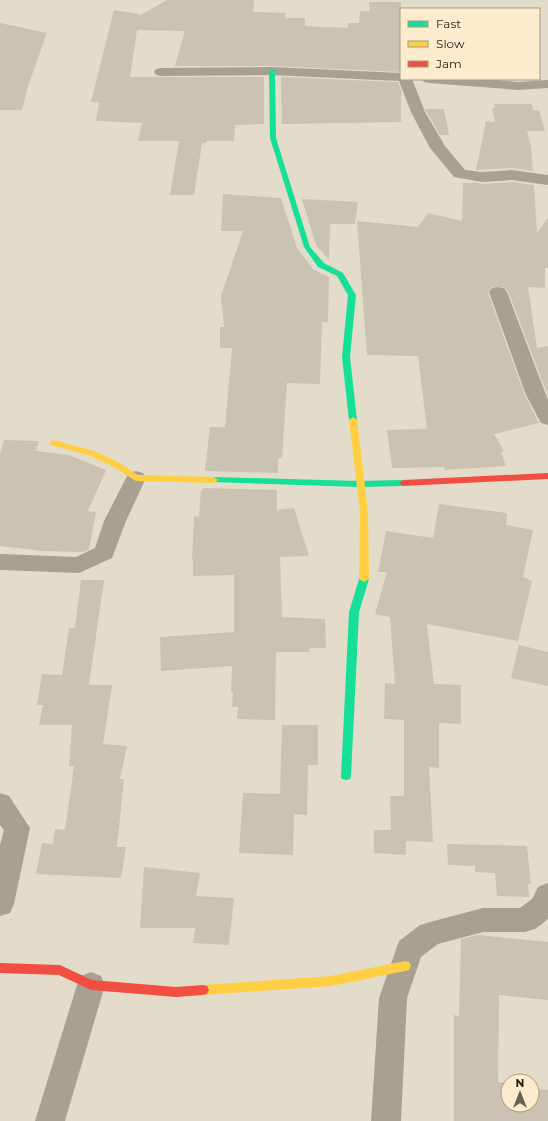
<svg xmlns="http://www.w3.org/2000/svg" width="548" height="1121" font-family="Montserrat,sans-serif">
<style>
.building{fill:#cac2b3}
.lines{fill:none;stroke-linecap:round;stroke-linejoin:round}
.street{fill:#a8a193;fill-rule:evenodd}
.fast{fill:#16e098;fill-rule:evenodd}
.slow{fill:#ffcf43;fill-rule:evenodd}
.jam{fill:#f24e42;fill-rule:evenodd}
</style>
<rect width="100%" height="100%" fill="#e4dcca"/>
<g class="building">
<path d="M167,0H254L253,12L286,13L285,18H305V26L348,28V23H359L360,11H370L369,2H401V72L272,66H175L185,31L137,30L130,77H264V124L235,125L234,141H206V143H202L194,195H170L179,141H138L142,123L96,121L99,102H91L114,10L139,14V16Z"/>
<path d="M0,23L47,33L28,86L22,110H0Z"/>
<path d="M281,77L398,82L401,90V122L282,124Z"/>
<path d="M494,104H532L533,110H539L545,131H527L531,147L533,171L512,168L476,170L486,121L495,122L492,108H495Z"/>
<path d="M425,109H444L449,135H440Z"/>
<path d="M474,182L482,184L512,182L534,185L537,233L548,218V268H545V288L528,287L537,348L548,346V396L508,291L504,287H492L488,293L525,396L539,423L494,434L504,451L501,452L506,466L444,470L445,467L392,468L387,430L427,429L418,356L367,355L357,221L418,227L428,213L462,221L463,183H473Z"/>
<path d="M223,194L281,198L297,248L314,270L329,277L328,322H322L320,384L287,383L282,458H278V473L205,471L210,427H225L232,348H220V327H224L221,296L243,231H221Z"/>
<path d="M302,199L358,202L355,224H330L329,260L316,245Z"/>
<path d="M4,440L39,441L36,451L69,455L106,470L88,511L96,512L89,549L83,552L43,551L0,546V455Z"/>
<path d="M203,488L277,490V510L294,508L309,556L280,557L282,617L325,619L326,648H310L309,652H276L275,720L237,719L238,707H232L233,692H231L232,666L161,671L160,637L234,632V575L193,576V559H192L194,516L199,517L201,490H203Z"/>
<path d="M439,504L507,513L506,525L533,530L523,577L532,581L518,641L427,624L434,684L461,685V724L439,723V768L429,767L433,842L406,841V855L374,853V830H391L390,796H404V720L384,719L385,683L395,684L390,617L375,614L387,572H378L386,531L433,538Z"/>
<path d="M81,580H104L89,685H112L103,744L127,746L120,779H124L117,847H126L121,878L36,874L42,843L53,844L55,829L65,830L74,766H69L72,725H39L43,705H37L42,674L62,675L69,628H75Z"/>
<path d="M519,645L548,652V686L511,678Z"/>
<path d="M282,725H318V765H308L307,815L294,814L293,855L239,853L243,793L280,794Z"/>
<path d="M447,844L527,846L531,885L528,884L529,897L497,896L495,873L475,872V866L448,865Z"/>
<path d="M144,867L200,873L196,896L234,898L229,945L193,943L195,928H140Z"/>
<path d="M478,935L548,942V1000L499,995L498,1082L508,1083V1105H532V1089L548,1090V1121H454V1015L459,1016L461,939Z"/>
</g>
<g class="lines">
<g class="street">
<path d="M272,67L401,73V79H412L425,112L445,146L465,170L482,172L512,170L548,175V185L512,180L482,182L454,177L430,148L411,112L399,81L272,75L161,76L156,75L154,72L156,69L161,68Z"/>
<path d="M422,79H484L518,82L548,80V88L518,90L429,83L424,82Z"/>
<path d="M498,287L504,288L507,292L548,400V425L541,423L526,395L489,292L492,288Z"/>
<path d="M136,471L143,473L146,478L126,521L112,558L79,573L0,570V554L76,557L95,548L104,521L126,478L129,473Z"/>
<path d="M0,793L9,796L30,828L14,904L10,913L0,916V845L4,830L0,825Z"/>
<path d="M548,883V919L535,929L525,932H483L438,944L421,957L407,998L401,1121H371L379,998L399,941L420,925L430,922L483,908H520L532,899L538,887Z"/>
<path d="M91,972L101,976L105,985L65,1121H35L77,985L81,976Z"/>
</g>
<g class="fast">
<path d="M272,69L275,71L276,138L310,247L324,263L343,273L356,295L350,357L357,420L353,423L349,420L342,357L348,295L337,276L318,267L304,247L270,138L269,71Z"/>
<path d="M214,477L359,481L403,480L407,483L403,486L359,487L211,482L210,480L211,478Z"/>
<path d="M364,576L369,579L359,612L351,776L350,779L346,780L342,779L341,776L349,612L359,579Z"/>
</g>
<g class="slow">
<path d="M353,417L357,420L368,512L369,579L364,582L359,579L360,512L349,420Z"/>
<path d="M54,440L94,451L118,462L138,475L214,477L218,480L214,483L136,481L112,466L88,455L51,445L50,443L51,441Z"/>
<path d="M405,961L409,962L411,966L409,970L405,971L331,986L203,995L199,994L197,990L199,986L203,985L331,976Z"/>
</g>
<g class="jam">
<path d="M548,473V479L403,486L399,483L403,480Z"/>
<path d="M0,963L60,965L92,980L176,987L203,985L207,986L209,990L207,994L203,995L176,997L91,990L59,975L0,973Z"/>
</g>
</g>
<rect x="400" y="8" width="140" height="72" fill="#fceccd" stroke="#a59982"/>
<rect x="408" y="21" width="20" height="6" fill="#16e098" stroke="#a59982"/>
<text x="436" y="28" font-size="12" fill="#231d12">Fast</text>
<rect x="408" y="41" width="20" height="6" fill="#ffcf43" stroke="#a59982"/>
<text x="436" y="48" font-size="12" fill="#231d12">Slow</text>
<rect x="408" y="61" width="20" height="6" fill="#f24e42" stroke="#a59982"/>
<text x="436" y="68" font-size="12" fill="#231d12">Jam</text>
<g transform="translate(520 1093)"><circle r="19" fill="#fceccd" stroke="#a59982"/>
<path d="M0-3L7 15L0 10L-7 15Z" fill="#676052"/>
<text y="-6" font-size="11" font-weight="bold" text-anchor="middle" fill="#231d12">N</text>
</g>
</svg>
